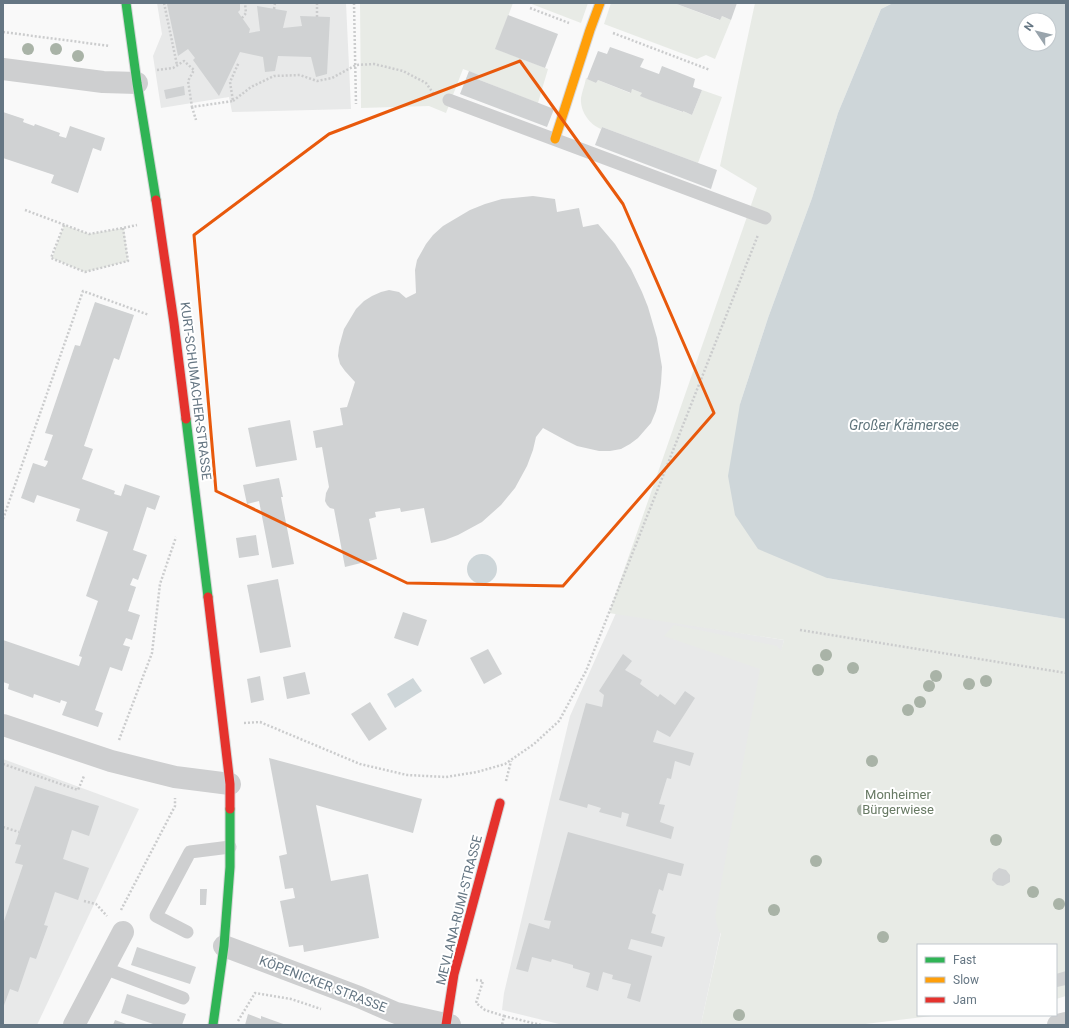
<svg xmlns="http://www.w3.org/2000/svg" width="1069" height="1028" font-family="Roboto,sans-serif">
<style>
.built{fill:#e8e9e9}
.green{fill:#e8ebe6}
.water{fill:#ced6d9;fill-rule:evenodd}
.building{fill:#d0d2d3}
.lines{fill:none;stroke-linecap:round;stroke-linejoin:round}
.fast-casing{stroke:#d5d6d7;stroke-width:11}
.slow-casing{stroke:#d5d6d7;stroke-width:11}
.jam-casing{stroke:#d5d6d7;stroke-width:11}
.path{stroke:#cbcccd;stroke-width:2.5;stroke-dasharray:2 2;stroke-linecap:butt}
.lane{stroke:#cecfd0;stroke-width:13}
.street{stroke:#cecfd0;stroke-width:22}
.fast{stroke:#30b455;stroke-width:9}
.slow{stroke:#ff9f0a;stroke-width:9}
.jam{stroke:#e5322d;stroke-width:9}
.tree{fill:#a9b3a7}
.marked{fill:none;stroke:#e8590c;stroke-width:3;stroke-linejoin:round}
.labels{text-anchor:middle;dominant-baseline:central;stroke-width:4;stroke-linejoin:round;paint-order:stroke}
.street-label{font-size:13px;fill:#657683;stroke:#fff}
.park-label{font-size:13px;fill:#687a64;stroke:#fff}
.water-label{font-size:14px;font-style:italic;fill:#60757c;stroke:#fff}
</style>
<rect width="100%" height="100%" fill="#f9f9f9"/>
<g class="built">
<path d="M157,3H346L351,109L232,112L229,97L161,108L153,56L162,34Z"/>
<path d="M616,613L784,640L701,1024L694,1025H563L502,1010L504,993L570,716Z"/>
<path d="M3,759L139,809L37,1025H3Z"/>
</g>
<g class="green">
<path d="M360,3H513L496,49L548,69L538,103L477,79L479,75L463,69L446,113L429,106L361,108Z"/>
<path d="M529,3H588L581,23Z"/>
<path d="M611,3H674L719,20L722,16L731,20L715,59L706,55L697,59L604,24Z"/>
<path d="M755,3H893L881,9L838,113L812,198L768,318L740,404L827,578L1066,619V996L1056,999V945H918V1015H940L857,1025H713L701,1024L721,933L719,932L715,917L760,669L664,636L674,625L777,646L781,651L784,640L609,613L757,188L720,166Z"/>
<path d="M586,78L596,83L598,80L630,93L632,89L642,93L641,96L682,112L683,111L692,115L702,90L722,97L698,163L602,127L601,129C589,124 580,111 581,98C582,91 585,85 586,78Z"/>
<path d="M64,225L89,234L124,228L128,261L85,272L52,258Z"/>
</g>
<g class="water">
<path d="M893,3H1066V619L827,578L758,549L735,515L728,476L740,404L768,318L812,198L838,113L881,9ZM1025,20H1049V44H1025Z"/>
<circle cx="482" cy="569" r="15"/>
<path d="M413,678L422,691L395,708L387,694Z"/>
</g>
<g class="building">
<path d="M178,3H240V10L238,12L250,29L249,33L260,31L257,6L287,11L283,28L302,26L300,16L330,17L327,74L316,77L311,57L278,56L275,71L265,72L263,57L240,52L219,96L193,60L195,58L188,49L178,56L167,4Z"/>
<path d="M674,3H737L731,20L722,16L720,20Z"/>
<path d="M508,15L558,34L545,68L495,49Z"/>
<path d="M610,47L644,59L640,67L659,74L662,66L695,79L693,87L702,90L692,115L683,111V112L650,100L640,96L642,93L632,89L631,93L598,80L596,83L587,79L598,51L607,54Z"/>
<path d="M469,71L479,75L477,79L554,109L547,127L460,94Z"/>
<path d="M184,86L185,95L166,99L164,90Z"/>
<path d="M3,112L24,119L23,122L34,126L35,124L60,133L59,136L66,138L70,126L105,138L101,151L93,148L78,193L51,183L54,175L3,158Z"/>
<path d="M602,127L717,170L711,189L595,145Z"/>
<path d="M533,196L555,199L557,212L579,208L583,227L598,224L615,244L631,269L642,292L648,307L657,338L662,367L661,383L659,398L656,411L651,423L638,438L630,444L621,449L610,451H599L577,446L565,440L543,428L536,437L533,450L527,466L515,488L501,505L482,522L458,535L445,540L431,543L424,508L401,512L400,508L375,512L376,517L369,519L377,559L345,567L334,509L330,508L327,505L325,501L326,493L329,487L322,447L316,448L313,431L343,425L340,408L347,407L355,382L345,371L340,364L338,356L339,347L344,329L356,309L364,301L372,296L381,292L389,290L399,292L406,298L416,293L415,270L417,260L426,244L433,235L443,226L470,210L485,204L502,199Z"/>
<path d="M95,302L134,315L119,360L114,358L84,446L93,449L82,479L115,491L114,494L121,496L125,484L160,496L155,510L147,507L133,550L147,555L138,580L133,578L130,585L136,587L128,611L140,615L132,640L126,638L123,645L130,647L122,671L110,667L95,710L103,713L98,727L62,715L67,702L61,700L60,703L34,694L33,698L8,689L9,684L3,682V640L79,666L82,657L79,656L98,601L86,596L108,532L76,521L80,509L37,495L34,503L21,498L33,463L45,467L47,464L48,461L44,460L53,435L45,433L75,345L80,346Z"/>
<path d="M290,420L297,460L256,467L248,428Z"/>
<path d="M279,478L283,497H281L294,564L272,568L259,501L247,504L243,485Z"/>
<path d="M256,535L259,555L239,558L236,538Z"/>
<path d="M278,579L291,647L260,653L247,585Z"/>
<path d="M403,612L427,620L418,646L394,638Z"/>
<path d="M488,649L502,674L484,684L470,658Z"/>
<path d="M623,654L632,661L625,670L642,680L640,684L658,697L660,694L675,705L685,691L695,698L670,737L657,730L653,742L694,753L690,766L675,761L671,779L667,778L659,804L665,805L660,822L674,827L671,839L626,826L629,814L622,812L621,818L599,812L601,808L588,804L587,808L559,800L586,703L602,707L604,695L599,691Z"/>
<path d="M305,672L310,694L287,699L283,677Z"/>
<path d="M260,676L264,700L251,703L247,679Z"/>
<path d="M370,702L387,729L369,741L351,714Z"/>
<path d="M269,758L422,799L413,833L316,805L331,881L368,874L379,938L304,952L303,945L289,947L280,901L295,898L293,888L285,889L279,856L287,854Z"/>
<path d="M35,786L99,806L89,836L72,830L63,859L89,868L78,900L55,892L44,925L48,926L36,959L30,957L18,992L10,989L3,1008V924L23,865L15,863L21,845L15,844Z"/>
<path d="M568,832L684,864L681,876L668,873L663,891L659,889L652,913L656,915L651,933L665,937L662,947L631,939L628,949L652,956L640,1002L627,998L631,984L612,979L613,975L603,972L598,991L586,987L590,973L573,968V965L552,959L551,962L532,957L528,972L516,969L529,923L549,929L551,921L544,920Z"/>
<path d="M999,868L1006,870L1010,875V882L1003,886L997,885L992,880L993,873Z"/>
<path d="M200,889H207L206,905H200Z"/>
<path d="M137,947L196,967L190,984L131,965Z"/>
<path d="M1066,971V985L1057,987L1056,974Z"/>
<path d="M127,994L186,1014L182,1025H156L121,1013Z"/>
<path d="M248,1014L261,1019V1016L286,1025H245Z"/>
<path d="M115,1020L129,1025H113Z"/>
</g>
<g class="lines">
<defs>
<g id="fast">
<path d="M126,3L137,83L156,200"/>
<path d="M186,419L208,597"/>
<path d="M213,1025L224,946L230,867V809"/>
</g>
<path id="slow" d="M555,139L590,30L600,3"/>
<g id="jam">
<path d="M156,200L174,323L186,419"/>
<path d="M208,597L230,784V809"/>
<path d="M446,1025L454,974L500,803"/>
</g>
</defs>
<use href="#fast" class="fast-casing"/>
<use href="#slow" class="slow-casing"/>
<use href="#jam" class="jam-casing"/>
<g class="path">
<path d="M164,3L177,65"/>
<path d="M354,3L356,104"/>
<path d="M530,8L569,23"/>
<path d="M274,9L275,3"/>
<path d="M317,17V3"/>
<path d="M242,18L246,13L245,3"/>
<path d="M3,32L110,46"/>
<path d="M613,33L710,70"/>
<path d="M157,70L173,68L184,61L194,70L188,81L192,107L233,101L230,82L239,62"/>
<path d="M233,101L251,87L274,76L300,75L317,81L332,78L356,65L374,64L403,71L426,83L433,93"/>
<path d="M192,107L196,120"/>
<path d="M25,210L89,234L123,228L137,225"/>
<path d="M64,225L51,258L85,272L128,261L123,228"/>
<path d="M3,519L83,291L149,315"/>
<path d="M800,630L1066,673"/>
<path d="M244,723L260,722L360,764L407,775L446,777L477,772L505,764L534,744L559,721L586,671L758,235"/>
<path d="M119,740L152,653L160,584L176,537"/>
<path d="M3,764L78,790L84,776"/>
<path d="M506,781L511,761"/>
<path d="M3,827L19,832"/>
<path d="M84,901L96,904L107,916"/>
<path d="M121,910L175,806V798"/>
<path d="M476,980L483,981L476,1003L485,1010L504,1016L502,1025"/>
<path d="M504,1016L541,1025"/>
<path d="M238,1021L255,993L291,999L321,1009"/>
</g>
<g class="lane">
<path d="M449,100L765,218"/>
<path d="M187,932L156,916L190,852L230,847"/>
<path d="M104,968L183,998"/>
</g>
<g class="street">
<path d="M3,69L103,82L137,83"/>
<path d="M3,725L111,761L175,777L230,784"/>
<path d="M224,946L359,997L396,1013L450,1025"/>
<path d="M74,1025L123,932"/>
<path d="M1058,1025L1066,1023"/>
</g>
<use href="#fast" class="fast"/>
<use href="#slow" class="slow"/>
<use href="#jam" class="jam"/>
</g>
<g class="tree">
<circle cx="28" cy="49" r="6"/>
<circle cx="56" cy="49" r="6"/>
<circle cx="78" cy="56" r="6"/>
<circle cx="826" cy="655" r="6"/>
<circle cx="853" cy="668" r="6"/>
<circle cx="818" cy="670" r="6"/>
<circle cx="936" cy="676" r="6"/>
<circle cx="986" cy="681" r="6"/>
<circle cx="969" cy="684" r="6"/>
<circle cx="929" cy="686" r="6"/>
<circle cx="920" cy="702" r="6"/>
<circle cx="908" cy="710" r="6"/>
<circle cx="872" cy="761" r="6"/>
<circle cx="863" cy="810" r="6"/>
<circle cx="996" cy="840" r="6"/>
<circle cx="816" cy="861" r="6"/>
<circle cx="1033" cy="892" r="6"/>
<circle cx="1059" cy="904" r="6"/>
<circle cx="774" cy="910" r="6"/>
<circle cx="883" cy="937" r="6"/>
<circle cx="739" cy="1015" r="6"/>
</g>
<path class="marked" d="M520,61L623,204L714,413L563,586L407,583L216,491L194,235L329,134Z"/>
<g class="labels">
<g class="street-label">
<text transform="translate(196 391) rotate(83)">KURT-SCHUMACHER-STRASSE</text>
<text transform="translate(459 910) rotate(-76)">MEVLANA-RUMI-STRASSE</text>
<text transform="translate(323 984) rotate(21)">KÖPENICKER STRASSE</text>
</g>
<g class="park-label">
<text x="898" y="794">Monheimer<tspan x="898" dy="15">Bürgerwiese</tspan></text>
</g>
<g class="water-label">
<text x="904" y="425">Großer Krämersee</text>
</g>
</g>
<rect width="1069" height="1028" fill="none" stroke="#657683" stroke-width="8"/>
<rect x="917" y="944" width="140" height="72" fill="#ffffff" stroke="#c1c8cd"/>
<rect x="925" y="957" width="20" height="6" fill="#30b455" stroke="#c1c8cd"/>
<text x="953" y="964" font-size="12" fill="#657683">Fast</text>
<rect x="925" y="977" width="20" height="6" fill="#ff9f0a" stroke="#c1c8cd"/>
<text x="953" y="984" font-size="12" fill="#657683">Slow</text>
<rect x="925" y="997" width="20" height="6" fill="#e5322d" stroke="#c1c8cd"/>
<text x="953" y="1004" font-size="12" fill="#657683">Jam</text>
<g transform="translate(1037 32) rotate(305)"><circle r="19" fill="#ffffff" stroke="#c1c8cd"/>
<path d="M0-3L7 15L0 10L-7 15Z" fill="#99a4ac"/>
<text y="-6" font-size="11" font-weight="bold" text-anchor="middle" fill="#657683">N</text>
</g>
</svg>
